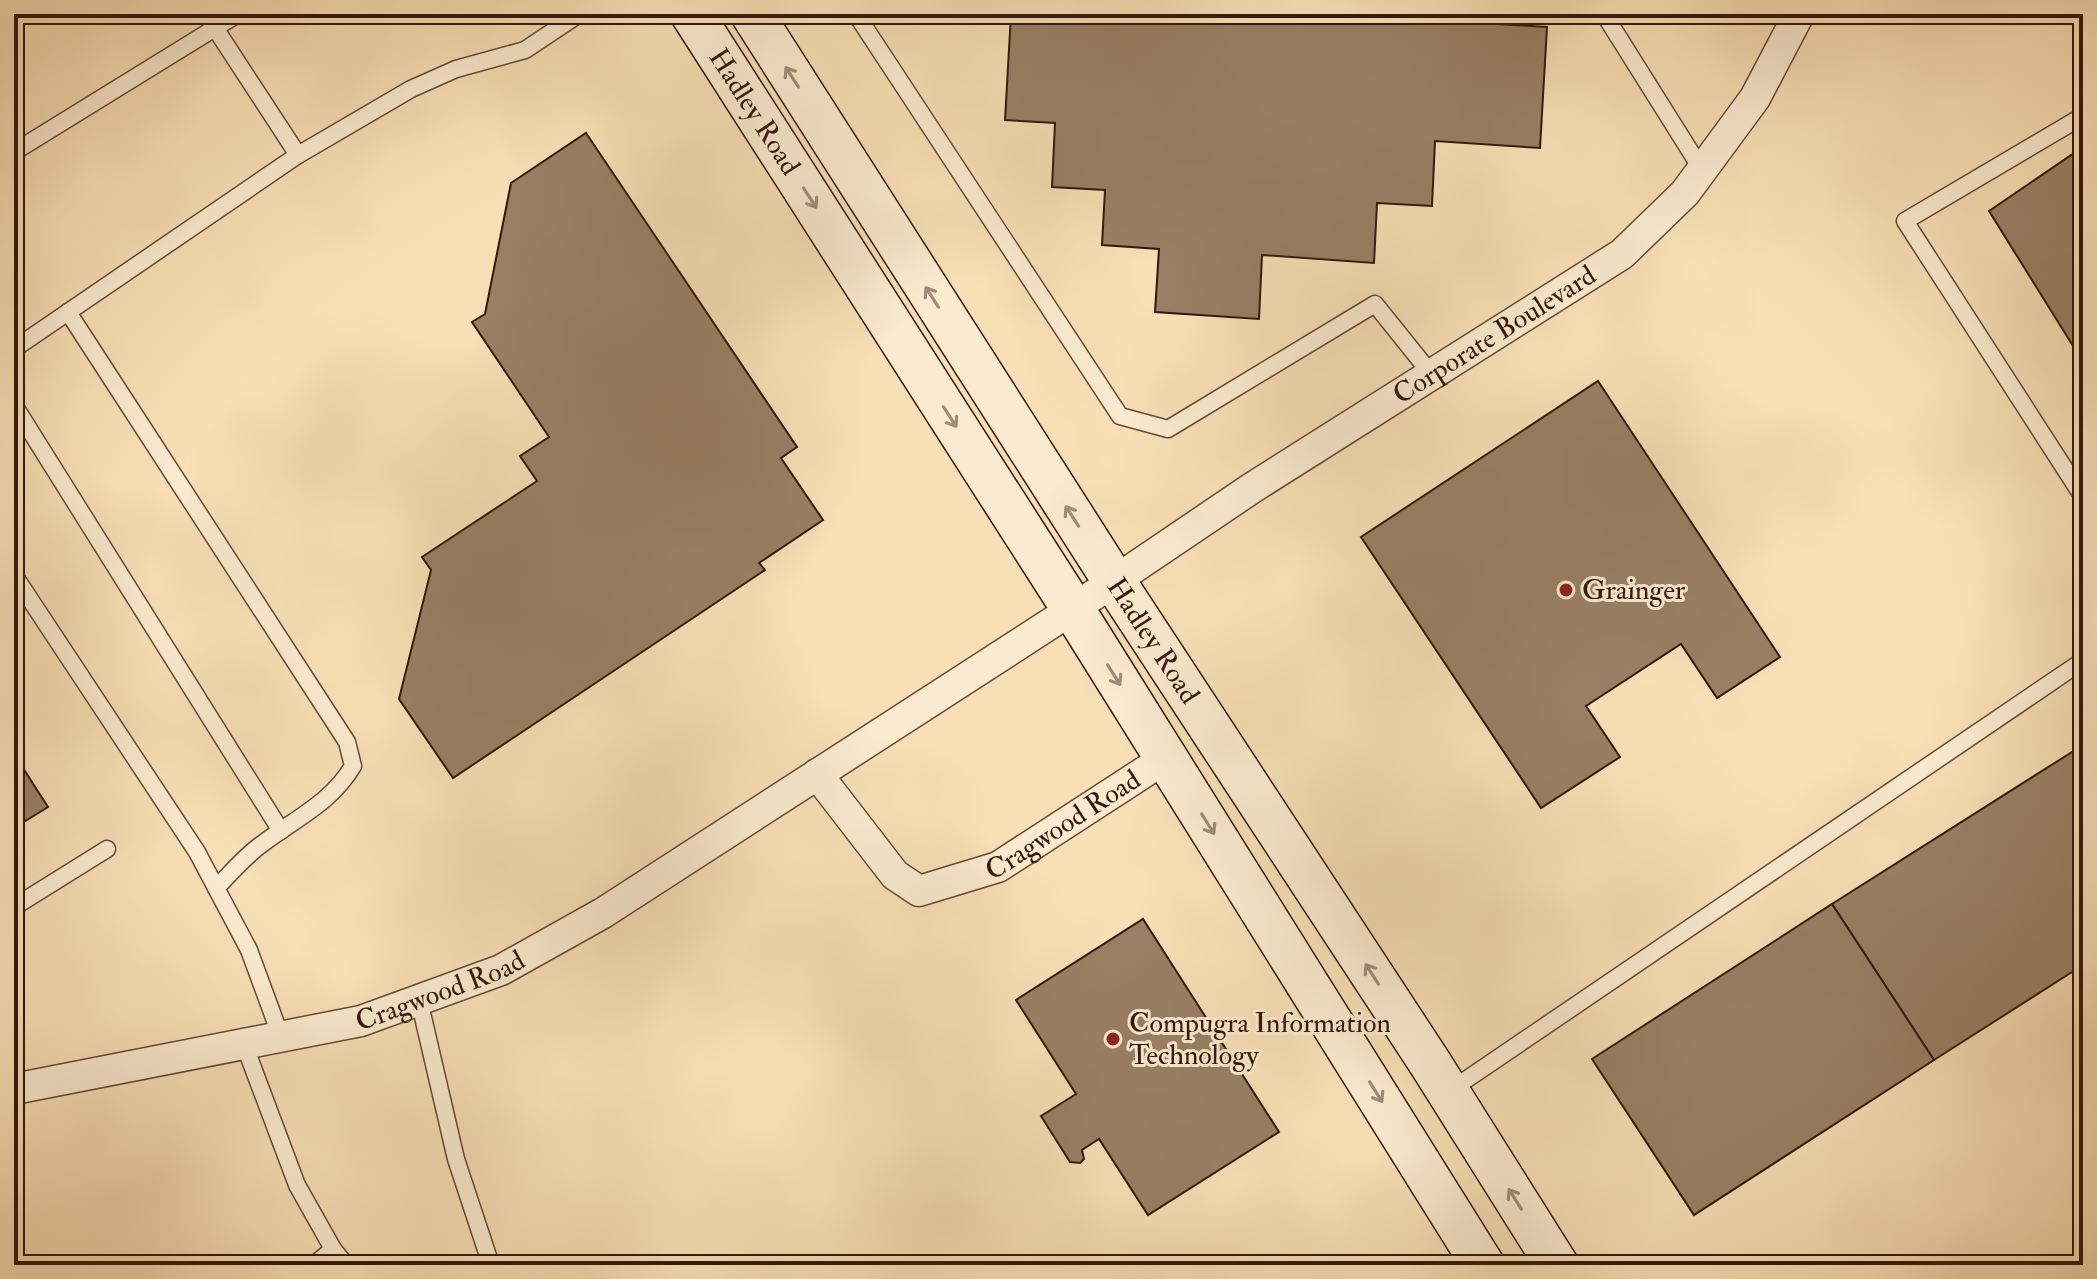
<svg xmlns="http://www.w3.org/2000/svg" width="2097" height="1279" font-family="'IM FELL Double Pica',serif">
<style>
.building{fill:#9a7f64;stroke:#34170d;stroke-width:2}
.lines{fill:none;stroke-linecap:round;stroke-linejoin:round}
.service-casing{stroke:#654937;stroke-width:19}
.minor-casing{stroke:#654937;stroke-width:33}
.secondary-casing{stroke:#34170d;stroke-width:45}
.service{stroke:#faeacf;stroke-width:16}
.minor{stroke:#faeacf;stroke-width:30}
.secondary{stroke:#faeacf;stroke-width:42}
.oneway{stroke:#a18b78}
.poi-dot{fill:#8f2418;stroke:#faeacf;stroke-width:3}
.labels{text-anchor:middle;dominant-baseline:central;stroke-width:6;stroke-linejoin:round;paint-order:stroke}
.street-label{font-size:28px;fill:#34170d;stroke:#faeacf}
.poi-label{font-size:28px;fill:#34170d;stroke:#faeacf;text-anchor:start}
</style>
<rect width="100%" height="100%" fill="#f8dfb5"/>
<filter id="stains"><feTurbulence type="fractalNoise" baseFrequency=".0025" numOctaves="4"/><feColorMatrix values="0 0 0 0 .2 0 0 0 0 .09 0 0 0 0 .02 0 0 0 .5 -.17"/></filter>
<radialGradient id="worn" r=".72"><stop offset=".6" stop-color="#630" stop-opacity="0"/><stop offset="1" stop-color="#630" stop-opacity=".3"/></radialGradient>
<g class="building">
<path d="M1011,14H1332L1547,27L1540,148L1435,141L1432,206L1377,203L1374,263L1262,255L1259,319L1155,312L1159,249L1102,245L1105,190L1052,187L1055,123L1005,120Z"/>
<path d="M586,133L797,447L781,458L823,520L759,563L765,570L453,778L399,699L431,570L422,557L537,481L520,456L549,437L472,322L485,314L511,183Z"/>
<path d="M2083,147V362L1989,211Z"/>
<path d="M1598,381L1780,657L1717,698L1681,644L1586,706L1620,757L1541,808L1361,537Z"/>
<path d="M2083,745V965L1934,1060L1832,904Z"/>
<path d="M14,754L48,807L14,828Z"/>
<path d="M1832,904L1934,1060L1694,1215L1592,1059Z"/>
<path d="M1143,919L1279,1132L1148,1215L1099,1139L1082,1150L1084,1159L1080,1163L1070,1162L1041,1116L1076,1094L1016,1000Z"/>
<path d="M2083,1250V1265H2063L2062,1264Z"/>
</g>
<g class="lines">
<defs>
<g id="service">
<path d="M238,14L215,28L298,155L411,89L456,69L525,50L579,14"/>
<path d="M856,14L1120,416L1168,429L1375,304L1432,375"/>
<path d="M1604,14L1702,170"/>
<path d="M2083,116L1905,221L2083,497"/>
<path d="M14,152L215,28L205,14"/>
<path d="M68,312L347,742L353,766C331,803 296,818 262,844C245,856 231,873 216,888"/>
<path d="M14,349L298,155"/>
<path d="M14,405L281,831"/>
<path d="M14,575L197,852L249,950L281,1037"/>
<path d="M14,907L107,849"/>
<path d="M419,1000L456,1159L491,1265"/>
<path d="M244,1044L297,1185L333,1249L314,1265"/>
<path d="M1448,1092L2078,664L2083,672"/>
<path d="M333,1249L346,1265"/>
</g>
<g id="minor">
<path id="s1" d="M817,774L895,875L919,891L998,867L1166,758"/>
<path id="s2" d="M14,1089L361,1021L501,970L603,913L1073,609L1252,488L1622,254L1685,193L1755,98L1799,14"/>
</g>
<g id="secondary">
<path id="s3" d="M692,14L1073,609L1483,1265"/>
<path id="s4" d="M752,14L1114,581L1430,1063L1557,1265"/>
</g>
</defs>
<use href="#service" class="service-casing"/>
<use href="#minor" class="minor-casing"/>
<use href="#secondary" class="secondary-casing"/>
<use href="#service" class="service"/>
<use href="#minor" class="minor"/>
<use href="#secondary" class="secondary"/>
</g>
<defs><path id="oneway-shaft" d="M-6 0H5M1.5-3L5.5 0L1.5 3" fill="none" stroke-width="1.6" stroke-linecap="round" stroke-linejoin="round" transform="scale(2)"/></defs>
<g class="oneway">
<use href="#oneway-shaft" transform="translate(792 77) rotate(-123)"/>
<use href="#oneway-shaft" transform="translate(810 198) rotate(57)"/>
<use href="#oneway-shaft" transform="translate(932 297) rotate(-123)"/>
<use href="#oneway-shaft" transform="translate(950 417) rotate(57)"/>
<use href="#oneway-shaft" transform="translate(1072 516) rotate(-123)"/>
<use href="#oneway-shaft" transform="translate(1114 675) rotate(58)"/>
<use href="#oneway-shaft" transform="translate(1208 824) rotate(58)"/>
<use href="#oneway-shaft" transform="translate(1372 974) rotate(-123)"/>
<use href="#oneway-shaft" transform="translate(1376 1092) rotate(58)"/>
<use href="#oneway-shaft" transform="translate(1515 1199) rotate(-122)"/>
</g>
<g class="poi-dot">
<circle cx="1566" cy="590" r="8"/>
<circle cx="1113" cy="1039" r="8"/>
</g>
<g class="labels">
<g class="street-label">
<text stroke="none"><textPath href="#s3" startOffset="116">Hadley Road</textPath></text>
<text stroke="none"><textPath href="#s2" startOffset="1682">Corporate Boulevard</textPath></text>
<text stroke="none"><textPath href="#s4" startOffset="744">Hadley Road</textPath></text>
<text stroke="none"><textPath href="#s1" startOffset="316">Cragwood Road</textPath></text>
<text stroke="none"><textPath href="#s2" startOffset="438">Cragwood Road</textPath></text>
</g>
<g class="poi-label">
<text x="1582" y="590">Grainger</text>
<text x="1129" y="1023">Compugra Information<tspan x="1129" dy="32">Technology</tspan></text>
</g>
</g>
<rect width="2097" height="1279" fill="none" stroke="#f8dfb5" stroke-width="48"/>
<rect x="16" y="16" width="2065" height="1247" fill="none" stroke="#34170d" stroke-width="4"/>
<rect x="24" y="24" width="2049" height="1231" fill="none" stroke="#34170d" stroke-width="2"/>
<rect width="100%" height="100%" filter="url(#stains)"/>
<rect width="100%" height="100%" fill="url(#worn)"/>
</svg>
